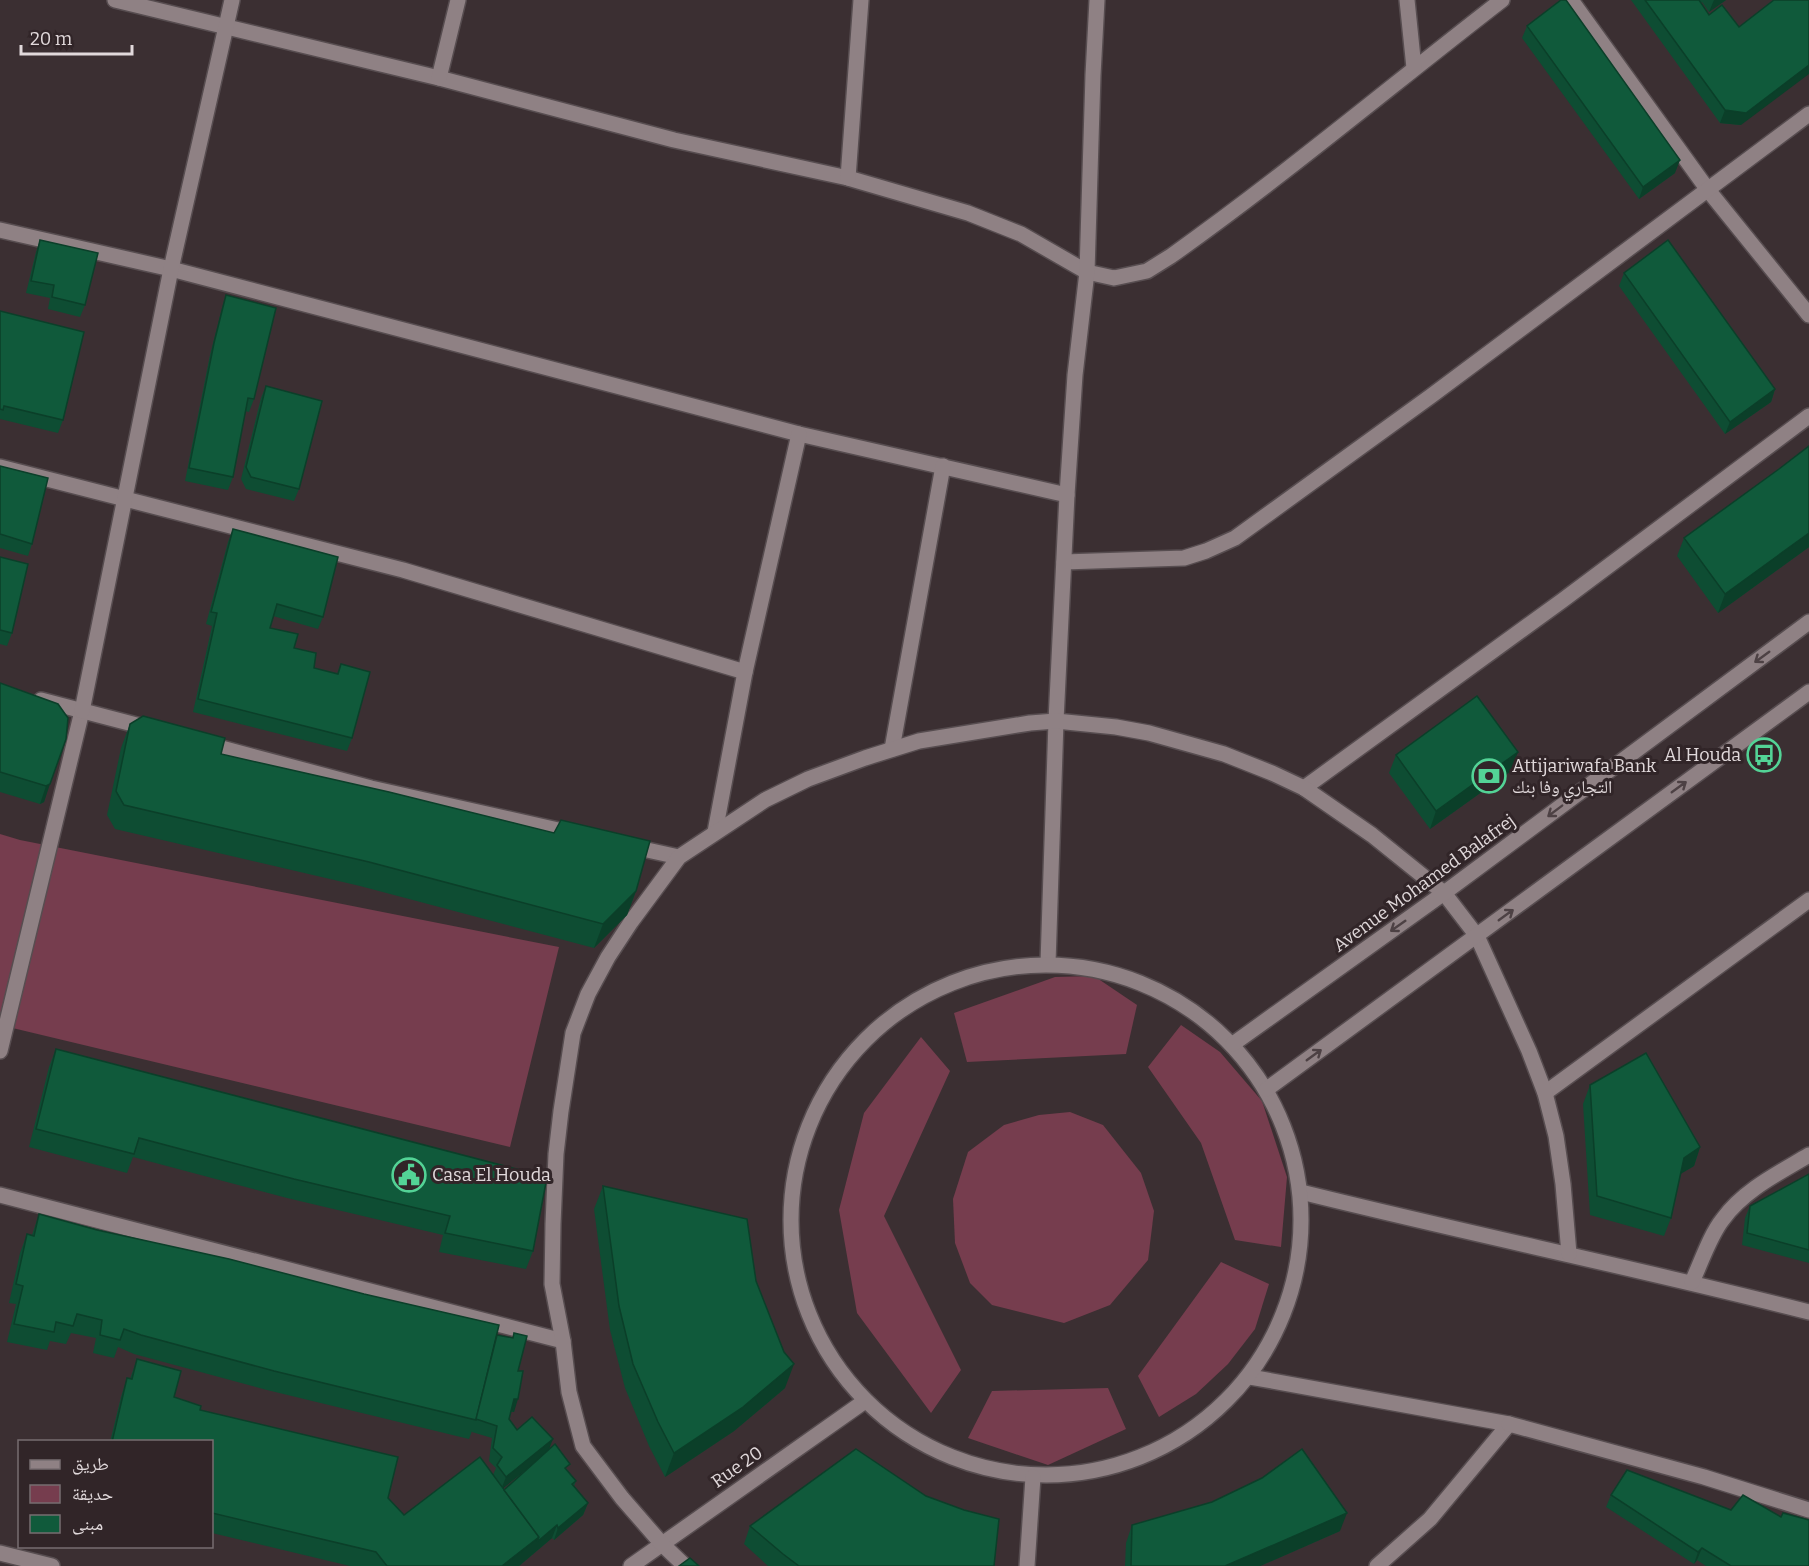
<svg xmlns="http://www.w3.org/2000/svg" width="1809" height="1566" font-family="Bitter,'Noto Naskh Arabic',serif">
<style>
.green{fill:#763d4e}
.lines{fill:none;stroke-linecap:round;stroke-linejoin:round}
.lane-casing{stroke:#574d50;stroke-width:18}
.street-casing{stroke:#574d50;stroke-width:18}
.secondary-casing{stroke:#574d50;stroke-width:18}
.lane{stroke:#8f8184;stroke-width:15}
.street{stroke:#8f8184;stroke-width:15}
.secondary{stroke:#8f8184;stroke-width:15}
.wall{fill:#0e4d33;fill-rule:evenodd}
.shaded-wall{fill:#0b3f29}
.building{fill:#105a3b;stroke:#0b3f29;stroke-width:1.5}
.oneway{stroke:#4d4144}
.labels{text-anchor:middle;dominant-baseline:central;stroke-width:6;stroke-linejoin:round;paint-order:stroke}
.poi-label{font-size:18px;fill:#e1d9db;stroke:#312528;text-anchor:start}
.street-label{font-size:18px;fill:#e1d9db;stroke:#312528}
</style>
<rect width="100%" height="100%" fill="#3b2f32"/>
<g class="green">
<path d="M0,834L20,840L559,947L510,1147L0,1025Z"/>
<path d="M1094,976L1137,1005L1126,1054L967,1062L954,1013L1055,977Z"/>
<path d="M1181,1025L1220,1052L1262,1101L1287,1177L1281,1247L1235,1240L1201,1143L1148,1067Z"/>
<path d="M921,1037L950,1071L884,1216L961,1370L931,1413L857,1313L839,1210L864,1113Z"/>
<path d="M1070,1112L1103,1125L1141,1173L1154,1211L1148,1260L1110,1305L1064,1323L992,1305L970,1283L955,1243L953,1199L968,1152L1004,1125L1039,1115Z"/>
<path d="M1221,1262L1269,1284L1255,1329L1228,1364L1196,1394L1159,1417L1138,1376Z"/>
<path d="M1108,1388L1126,1429L1048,1465L968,1438L992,1391Z"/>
</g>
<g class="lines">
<defs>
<path id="lane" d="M0,1051L82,711"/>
<g id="street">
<path d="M115,0L439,78L674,140L848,178L968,213L1021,234L1087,272L1114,278L1147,271L1171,256C1285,175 1392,85 1502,0"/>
<path d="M1407,0L1414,68"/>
<path d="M1571,0L1708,190L1809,315"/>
<path d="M439,78L458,0"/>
<path d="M848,178L861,0"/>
<path d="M0,230L171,269L799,434L1067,495"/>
<path d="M0,467L403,570L745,672"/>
<path d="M1064,562L1184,558L1206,551L1235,538L1431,396L1809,114"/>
<path d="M41,700L148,728"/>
<path d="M82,711L171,269L232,0"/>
<path d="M203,743L371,788L576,834"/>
<path d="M892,749L943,466"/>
<path d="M1304,788L1563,600L1809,416"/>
<path d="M715,832L745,672L799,434"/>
<path d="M629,846L679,857"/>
<path d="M1048,963L1056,721L1067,495L1075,375L1087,272L1093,75L1097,0"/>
<path d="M1545,1093L1809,900"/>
<path d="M1301,1192C1470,1234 1640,1269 1809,1312"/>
<path d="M0,1195L563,1341"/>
<path d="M1692,1282C1701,1263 1710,1235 1723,1219C1744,1190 1779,1173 1809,1155"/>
<path d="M1250,1377L1509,1424L1430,1519L1377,1566"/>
<path d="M1509,1424L1704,1477L1809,1510"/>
<path d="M0,1553L52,1566"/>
<path d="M631,1566L865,1401"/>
<path d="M685,1566L662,1544L622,1498L583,1446L569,1392L563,1341L552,1284L553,1224L556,1154L561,1111L573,1033L588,994L608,957L631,922L679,857L765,800L808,779L865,758L919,741L1030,723L1056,721L1116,727L1149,733L1224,754L1272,773L1304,788L1372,835L1444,893L1477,936L1529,1051L1545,1093L1556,1136L1563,1184L1569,1254"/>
</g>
<g id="secondary">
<circle cx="1046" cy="1220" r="255"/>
<path d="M1233,1044L1444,893L1809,622"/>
<path d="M1267,1089L1809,692"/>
<path d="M1027,1566L1033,1477"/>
</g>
</defs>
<use href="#lane" class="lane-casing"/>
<use href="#street" class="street-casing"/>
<use href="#secondary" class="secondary-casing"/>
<use href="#lane" class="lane"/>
<use href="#street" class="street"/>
<use href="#secondary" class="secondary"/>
</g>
<g class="wall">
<path d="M1631,0H1726L1709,12L1702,2L1701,3L1741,125L1720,123Z"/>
<path d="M1527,26L1675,173L1639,199L1522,38Z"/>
<path d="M40,240L85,305L80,317L48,309L50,298L26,293L36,252Z"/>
<path d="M1624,273L1775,389L1771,402L1725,434L1619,286Z"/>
<path d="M226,295L254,399L249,412L245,411L233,477L228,490L185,481L210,355L222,308Z"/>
<path d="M0,311L63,420L58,433L0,419Z"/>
<path d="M266,386L299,489L294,501L246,489L241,479L261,398Z"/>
<path d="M1809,446V547L1718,613L1677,556L1684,538L1779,469Z"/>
<path d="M0,466L32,544L28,556L0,548Z"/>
<path d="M233,529L323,617L318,629L273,616L270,628L294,648L314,668L337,674L341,664L352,738L347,751L193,712L212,626L206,624L228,542Z"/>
<path d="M0,557L12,633L7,646L0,644Z"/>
<path d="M0,683L68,718L44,802L40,804L0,792Z"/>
<path d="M130,724L221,754L636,891L627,915L594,948L360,886L115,829L107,815L121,748Z"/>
<path d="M1396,755L1511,771L1430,829L1389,773Z"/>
<path d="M56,1049L533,1251L526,1269L439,1252L443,1235L287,1198L133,1157L127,1173L29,1147L49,1067Z"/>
<path d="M1590,1085L1700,1147L1694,1166L1680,1174L1671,1218L1664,1236L1590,1215L1583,1104Z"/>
<path d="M1809,1174V1263L1742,1245L1745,1218L1750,1206Z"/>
<path d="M603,1186L756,1281L785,1388L734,1431L665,1477L649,1446L625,1388L610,1330L594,1209Z"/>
<path d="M39,1214L497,1335L513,1338L514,1333L518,1371L514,1412H511L509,1419L517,1430L549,1449L576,1481L574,1486L588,1503L583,1515L554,1540L552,1538L519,1566H350L212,1533V1442H110L121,1397L127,1378L130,1379L137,1359L174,1397L388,1498L404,1515L493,1475L496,1468L489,1461L492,1438L472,1432V1431L469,1439L267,1390L134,1354L118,1347L114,1358L93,1353L96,1338L71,1333L66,1344L50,1341L47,1350L7,1342L16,1304L9,1303L20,1253L27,1234L32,1235ZM527,1469L504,1490L503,1488Z"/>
<path d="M1611,1495L1781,1517L1809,1566H1706L1697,1560L1694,1564L1606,1507Z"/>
<path d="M1132,1525L1340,1531L1260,1566H1125L1126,1543Z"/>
<path d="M750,1526L994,1566H768L744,1544Z"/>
</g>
<g class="shaded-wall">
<path d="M1714,0H1726L1709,12Z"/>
<path d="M1809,65V74L1741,125L1720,123L1725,110Z"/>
<path d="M1680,160L1675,173L1639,199L1643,187Z"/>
<path d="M1775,389L1771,402L1725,434L1730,422Z"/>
<path d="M1809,533V547L1718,613L1725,594Z"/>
<path d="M1518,752L1511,771L1430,829L1436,811Z"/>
<path d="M50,784L44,802L40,804L46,786Z"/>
<path d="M636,891L627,915L594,948L603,924Z"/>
<path d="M1700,1147L1694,1166L1677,1176L1684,1158Z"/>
<path d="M794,1364L785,1388L734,1431L665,1477L674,1453Z"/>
<path d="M514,1399H518L514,1412L510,1411Z"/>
<path d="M553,1439L548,1452L501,1490L506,1477Z"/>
<path d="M588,1503L583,1515L554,1540L558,1528Z"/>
<path d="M1347,1513L1340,1531L1260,1566H1225Z"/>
<path d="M557,1525L552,1538L519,1566H502L539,1537Z"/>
<path d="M1702,1548L1697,1560L1694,1564L1698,1552Z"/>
</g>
<g class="building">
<path d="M1561,0H1566L1680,160L1643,187L1527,26Z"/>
<path d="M1645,0H1699L1709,15L1722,5L1739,27L1774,0H1809V65L1746,113L1725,110Z"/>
<path d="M40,240L98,253L85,305L52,297L54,285L31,281Z"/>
<path d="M1668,240L1775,389L1730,422L1624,273Z"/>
<path d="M226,295L276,308L254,399L248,398L233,477L189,468L214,343Z"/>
<path d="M0,311L84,332L63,420L4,406L3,410L0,409Z"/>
<path d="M266,386L322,401L299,489L251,477L246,467Z"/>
<path d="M1809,446V533L1725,594L1684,538L1779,469Z"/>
<path d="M0,466L48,478L32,544L0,534Z"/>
<path d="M233,529L338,557L323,617L277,604L270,628L298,634L294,648L316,653L314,668L338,674L341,664L370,672L352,738L198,699L217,613L211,612Z"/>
<path d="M0,557L28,564L12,633L0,630Z"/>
<path d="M0,683L58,704L68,718L66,739L50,784L46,786L0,772Z"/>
<path d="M1477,696L1518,752L1436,811L1396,755Z"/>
<path d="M143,716L225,738L221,754L389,792L554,833L561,820L650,841L636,891L603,924L369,862L124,805L116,791L130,724Z"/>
<path d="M56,1049L547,1177L533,1251L445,1233L450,1216L294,1179L139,1138L134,1154L36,1129Z"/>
<path d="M1646,1053L1700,1147L1684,1158L1671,1218L1597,1196L1590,1085Z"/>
<path d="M1809,1174V1250L1747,1233L1750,1206Z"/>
<path d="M603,1186L747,1219L756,1281L784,1352L794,1364L743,1407L674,1453L658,1422L633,1364L619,1306Z"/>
<path d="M39,1214L97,1230L229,1259L364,1294L499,1325L476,1420L274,1371L141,1335L124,1329L120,1340L100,1335L102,1320L77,1314L73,1326L56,1322L54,1332L14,1324L23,1286L16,1284L27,1234L34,1236Z"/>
<path d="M514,1333L527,1336L518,1371H523L518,1399H514L509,1419L517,1430L532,1417L553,1439L506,1477L497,1465L502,1457L493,1448L497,1426L476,1419L497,1335L513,1338Z"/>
<path d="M137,1359L181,1371L174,1397L201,1406L200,1410L398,1457L388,1498L404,1515L480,1457L539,1537L502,1566H387L376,1552L212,1513V1442H112L127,1378L132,1379Z"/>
<path d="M555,1444L570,1464L565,1468L576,1481L572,1484L588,1503L558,1528L557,1525L537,1542L539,1537L504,1490Z"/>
<path d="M856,1449L926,1496L964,1510L999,1519L994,1566H799L783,1554L750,1526Z"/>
<path d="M1302,1449L1347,1513L1225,1566H1131L1132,1525L1212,1502L1262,1478Z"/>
<path d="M1627,1470L1731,1510L1743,1495L1781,1517L1783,1513L1809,1520V1566H1731L1702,1548L1698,1552L1611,1495Z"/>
<path d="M690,1558L699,1566H679Z"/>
</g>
<defs><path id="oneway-shaft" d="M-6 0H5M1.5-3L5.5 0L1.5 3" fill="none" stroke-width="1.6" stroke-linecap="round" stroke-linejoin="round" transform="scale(1.5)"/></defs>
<g class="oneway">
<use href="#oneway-shaft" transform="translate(1762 657) rotate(144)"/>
<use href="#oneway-shaft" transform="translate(1679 787) rotate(-36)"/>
<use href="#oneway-shaft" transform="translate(1555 811) rotate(143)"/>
<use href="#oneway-shaft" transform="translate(1506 915) rotate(-36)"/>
<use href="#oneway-shaft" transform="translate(1398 926) rotate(145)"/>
<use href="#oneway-shaft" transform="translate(1314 1055) rotate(-36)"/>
</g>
<defs>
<symbol id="bus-ring" viewBox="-11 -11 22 22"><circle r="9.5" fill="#312528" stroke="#53d396" stroke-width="1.5"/><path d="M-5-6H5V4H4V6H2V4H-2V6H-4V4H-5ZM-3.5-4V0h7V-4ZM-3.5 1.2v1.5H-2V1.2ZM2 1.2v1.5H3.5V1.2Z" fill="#53d396"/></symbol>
<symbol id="bank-ring" viewBox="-11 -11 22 22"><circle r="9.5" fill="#312528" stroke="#53d396" stroke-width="1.5"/><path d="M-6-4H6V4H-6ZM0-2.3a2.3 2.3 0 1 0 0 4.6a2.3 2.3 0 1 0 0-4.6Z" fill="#53d396"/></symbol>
<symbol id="civic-ring" viewBox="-11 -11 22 22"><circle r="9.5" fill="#312528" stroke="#53d396" stroke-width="1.5"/><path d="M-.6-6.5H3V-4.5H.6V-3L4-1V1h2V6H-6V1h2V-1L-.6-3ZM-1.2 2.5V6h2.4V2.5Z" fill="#53d396"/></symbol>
</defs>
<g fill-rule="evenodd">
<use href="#bus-ring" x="1745" y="736" width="38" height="38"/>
<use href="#bank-ring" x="1470" y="757" width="38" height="38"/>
<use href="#civic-ring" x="390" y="1156" width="38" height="38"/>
</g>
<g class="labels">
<g class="poi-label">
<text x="1741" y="755" text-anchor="end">Al Houda</text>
<text x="1512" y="766">Attijariwafa Bank<tspan x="1512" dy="21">التجاري وفا بنك</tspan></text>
<text x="432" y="1175">Casa El Houda</text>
</g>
<g class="street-label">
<text transform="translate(1424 883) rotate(-36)">Avenue Mohamed Balafrej</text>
<text transform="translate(737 1467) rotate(-35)">Rue 20</text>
</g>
</g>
<rect x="18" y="1440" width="195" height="108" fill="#312528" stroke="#776d70" stroke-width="1.5"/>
<rect x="30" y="1460" width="30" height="9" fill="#8f8184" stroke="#776d70" stroke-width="1.5"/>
<text x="72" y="1470" font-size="18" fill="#e1d9db">طريق</text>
<rect x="30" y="1485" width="30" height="18" fill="#763d4e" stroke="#776d70" stroke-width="1.5"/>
<text x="72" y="1500" font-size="18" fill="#e1d9db">حديقة</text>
<rect x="30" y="1515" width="30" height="18" fill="#105a3b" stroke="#776d70" stroke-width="1.5"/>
<text x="72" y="1530" font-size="18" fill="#e1d9db">مبنى</text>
<path d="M21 45v9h111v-9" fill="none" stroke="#e1d9db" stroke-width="3"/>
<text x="30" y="45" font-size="18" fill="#e1d9db" stroke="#312528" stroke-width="4.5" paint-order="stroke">20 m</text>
</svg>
